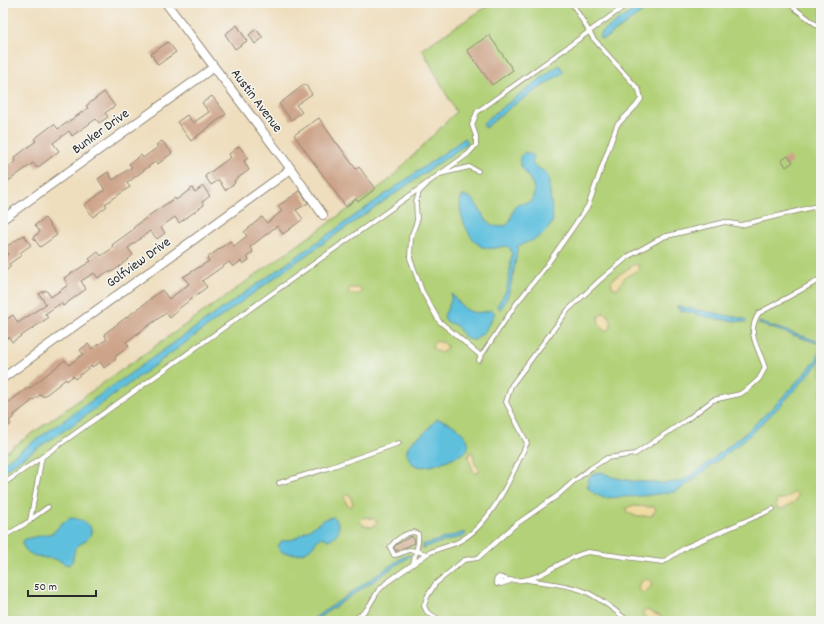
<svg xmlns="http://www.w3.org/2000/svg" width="824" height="624" font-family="Dekko,sans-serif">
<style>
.green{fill:#b2d178;stroke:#6e7e52}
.sand{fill:#eeda9e;stroke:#8c8264}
.water{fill:#5fc0de;stroke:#457684}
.building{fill:#cda48a}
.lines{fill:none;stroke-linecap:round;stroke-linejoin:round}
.lane-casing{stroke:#8d8474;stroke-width:5.5}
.street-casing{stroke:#8d8474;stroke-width:10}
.lane{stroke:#fff;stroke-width:4}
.street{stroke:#fff;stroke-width:8}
.labels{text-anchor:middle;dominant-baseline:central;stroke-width:3;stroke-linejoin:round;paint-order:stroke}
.street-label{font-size:14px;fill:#2b2b2b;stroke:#f6f6f2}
</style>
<rect width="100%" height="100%" fill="#f6f6f2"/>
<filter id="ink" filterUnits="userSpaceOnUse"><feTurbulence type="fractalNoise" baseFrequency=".025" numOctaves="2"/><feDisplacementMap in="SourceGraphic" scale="8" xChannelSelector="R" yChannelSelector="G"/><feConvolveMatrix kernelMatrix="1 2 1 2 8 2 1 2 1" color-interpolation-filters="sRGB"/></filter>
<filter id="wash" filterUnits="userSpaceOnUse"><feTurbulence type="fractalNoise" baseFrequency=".012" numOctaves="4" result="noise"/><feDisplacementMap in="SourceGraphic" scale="16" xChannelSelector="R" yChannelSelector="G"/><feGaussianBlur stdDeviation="0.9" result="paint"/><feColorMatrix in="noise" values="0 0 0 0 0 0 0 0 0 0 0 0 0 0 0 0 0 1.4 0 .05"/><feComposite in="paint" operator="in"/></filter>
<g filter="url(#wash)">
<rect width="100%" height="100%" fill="#efdebe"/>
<path class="green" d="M483,3H821V621H3V454L388,181L456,112L422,49L486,7Z"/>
<g class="sand">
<path d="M635,264L639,266L638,270L625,277L618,288H613L611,283L614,278Z"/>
<path d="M350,288H360L362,292C358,296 351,295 348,292Z"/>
<path d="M604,313L609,316L611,321V327L606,331C600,329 597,322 599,316Z"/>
<path d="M436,341L444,343L447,346V349L441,353L433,349L432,346Z"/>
<path d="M471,452L473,453L475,464L480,470L476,474L473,471L468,456Z"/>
<path d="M795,492L798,495L796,501L784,508L778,509L776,505L777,500L787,498Z"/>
<path d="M346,494H349L353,503L351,507L346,503L344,497Z"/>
<path d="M631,506L654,507L656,510L651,516H635L627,512L626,508Z"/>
<path d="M364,517L375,519L377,523L372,527C367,526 362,526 360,521Z"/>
<path d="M646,579L649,580L652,584L650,588L643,593L639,590L638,587L640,583Z"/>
<path d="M647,610L655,614L661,616V621C653,622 648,622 643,614V612Z"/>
</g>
<g class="water">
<path d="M644,3H655L606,38L601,39L599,37L602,32Z"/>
<path d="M559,65L564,72L511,107L485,128L483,124L487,119Z"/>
<path d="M465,138L468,143L292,265L74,424L3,471V463Z"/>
<path d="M526,152L534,156L532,162L533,165L545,172L548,176L553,220C546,237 533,240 518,246C515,261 511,300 500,309L497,306L506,291L509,278L512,253L510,249L507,246C499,247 491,250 483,247C469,242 455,209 462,196C481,194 481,232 503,226C506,225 507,225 509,223C512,218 512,211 516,205L530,202C547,182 504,163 526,152Z"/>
<path d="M451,294C455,297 458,302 462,306C471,315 480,313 492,310L495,313L485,331L475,340C472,340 469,340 466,338C462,335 460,329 456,326C451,322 446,324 444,316L451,301Z"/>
<path d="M677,306L745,319L747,321L746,322L716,319L680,310L677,308Z"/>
<path d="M759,322L818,341L817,343L759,324Z"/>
<path d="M821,346V356L817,365L781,405L750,435L685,486L674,492L641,496L604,498L595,494L588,488V480L590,476L596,473L602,472L612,477L631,481L661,483L680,482L695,473L749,430L778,402L816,361Z"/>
<path d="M437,419C449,421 457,427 465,436C468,440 470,445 467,450C463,455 456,456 450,459C438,464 414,475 408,456C406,452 407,447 410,444C413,439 420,437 424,433C429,429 432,423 437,419Z"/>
<path d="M333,517C343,525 339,536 328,540L323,537C317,539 315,544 311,548C305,554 295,555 287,553C282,553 279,551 278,546L282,541L294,539L325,519Z"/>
<path d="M71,518C78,518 96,524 90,535C88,541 79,544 75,548L72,562L69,565C64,564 60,561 55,559C42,557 27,558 22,543L25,539L53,533L62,523Z"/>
<path d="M465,532L466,533L464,536L422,548V545Z"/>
<path d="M410,554V556L314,621H310L400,559Z"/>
</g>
<g id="blocks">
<g class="building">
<path d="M237,25L247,41L235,49L225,34Z"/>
<path d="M256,29L263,38L255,44L249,35Z"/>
<path d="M489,35L513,70L492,85L467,50Z"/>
<path d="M168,42L176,52L158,65L151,54Z"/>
<path d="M305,84L312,94L296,105L302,112L291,120L279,104Z"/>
<path d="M104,92L115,106L105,113L108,117L99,123L96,119L72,136L69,131L53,143L59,151L46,161L37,168L33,163L3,185V171L16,161L14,158L36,141L34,139L54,124L58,129L88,108L86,106Z"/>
<path d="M212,96L226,114L191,141L177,122L187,115L193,123L209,112L202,103Z"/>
<path d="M319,118L336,143H337L356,169L359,167L375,189L358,202L356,199L346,207L294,135Z"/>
<path d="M162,141L172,153L158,164L156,161L127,183L130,187L105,204L107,206L93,217L84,205L105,190L98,179L108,172L113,180L132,167L129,164L141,155L143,158L158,147L156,145Z"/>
<path d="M239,146L248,158L244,161L249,170L234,181L235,183L225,190L219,180L211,185L205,176L231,157L229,154Z"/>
<path d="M788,156L793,162L786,167L782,160Z"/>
<path d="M203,186L210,196L202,202L204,205L179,223L175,217L161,227L165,233L157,239L150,231L128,248L133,255L119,267L110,273L109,271L98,278L94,273L81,281L86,289L63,306L61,303L45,314L48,318L12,342L9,337L3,341V322L13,315L18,323L46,304L39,294L46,290L51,297L68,285L64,278L91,261L89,259L98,252L101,256L113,248L112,245L134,229L133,228L151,214L175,198L176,200L192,188L195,192Z"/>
<path d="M300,191L308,203L296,210L303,219L283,234L277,226L250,247L253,252L247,257L249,260L243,264L241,261L233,267L229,262L202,281L207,287L177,310L178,311L170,318L166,313L126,342L129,346L115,357L116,359L104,368L100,362L92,367L91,366L75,379L73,376L67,381L66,379L43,397L41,394L14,415L15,416L9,421L11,424L3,431V408L10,401L29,387L30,388L65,360L69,365L83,354L80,350L88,344L92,349L107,339L104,334L151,299H150L162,290L169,299L189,284L183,277L209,261L207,258L230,241L234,246L247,236L244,232L262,217L267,223L282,211L278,206Z"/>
<path d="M45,218L57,235L40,247L33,237L40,232L35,225Z"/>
<path d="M24,235L31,245L20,253L22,255L9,264L11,266L3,274V258L4,259L8,254L4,248Z"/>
<path d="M412,536L415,541V543L396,551L394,547L397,544Z"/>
</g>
</g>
</g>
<g filter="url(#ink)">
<use href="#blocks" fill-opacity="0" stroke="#8d8474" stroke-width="1"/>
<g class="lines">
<defs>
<g id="lane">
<path d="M790,3L794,8L821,28"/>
<path d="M440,174L469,167L478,171"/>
<path d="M427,184L419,192L416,202L417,221L411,237L410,258L422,291L439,321L481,356L479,360"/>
<path d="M481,356L516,304L544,269L588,206L617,125L636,106L641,99L639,90L593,38L572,3"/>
<path d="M42,457L468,154L476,145V136L472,125L477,112L629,3"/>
<path d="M279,483L328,468L399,443"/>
<path d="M3,484L42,457L30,521L3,537"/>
<path d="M30,520L48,507"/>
<path d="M427,554C437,548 448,547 458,542C492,525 512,475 527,443L506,402L511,386L568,310L600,280L629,256L663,237L725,222L741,225L821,205"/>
<path d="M528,580C546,583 566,584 584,591C600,598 615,610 628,621"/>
<path d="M510,581L501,584V581L497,584L496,580L499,577C536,591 555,559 588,552L663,562L686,547L773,509"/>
<path d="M353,621L367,609L378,591L386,583L413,564C415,554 420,543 418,534L414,532C405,533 395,540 390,547L394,555C400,556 404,550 410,550C415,550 421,553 427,554L413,564"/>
<path d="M442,621L427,612L424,606L427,597L435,584L464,560L478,558L515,525L557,496L574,481L591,468L607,458L635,454L685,421L713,400L740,394L749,388L759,379L765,368C759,347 745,334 759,313L821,279"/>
</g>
<g id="street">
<path d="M166,3L291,169L323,215"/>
<path d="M3,219L214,67"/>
<path d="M3,378L291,169"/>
</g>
</defs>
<use href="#lane" class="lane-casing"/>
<use href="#street" class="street-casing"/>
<use href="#lane" class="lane"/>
<use href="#street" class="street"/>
</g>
</g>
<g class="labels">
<g class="street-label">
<text transform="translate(256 101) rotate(53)">Austin Avenue</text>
<text transform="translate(101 132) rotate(-36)">Bunker Drive</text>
<text transform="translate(139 263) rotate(-36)">Golfview Drive</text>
</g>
</g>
<rect width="824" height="624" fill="none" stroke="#f6f6f2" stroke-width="16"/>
<path d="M28 590v6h68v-6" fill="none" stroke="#2b2b2b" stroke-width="2"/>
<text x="34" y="590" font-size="12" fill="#2b2b2b" stroke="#f6f6f2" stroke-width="3" paint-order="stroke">50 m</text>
</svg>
